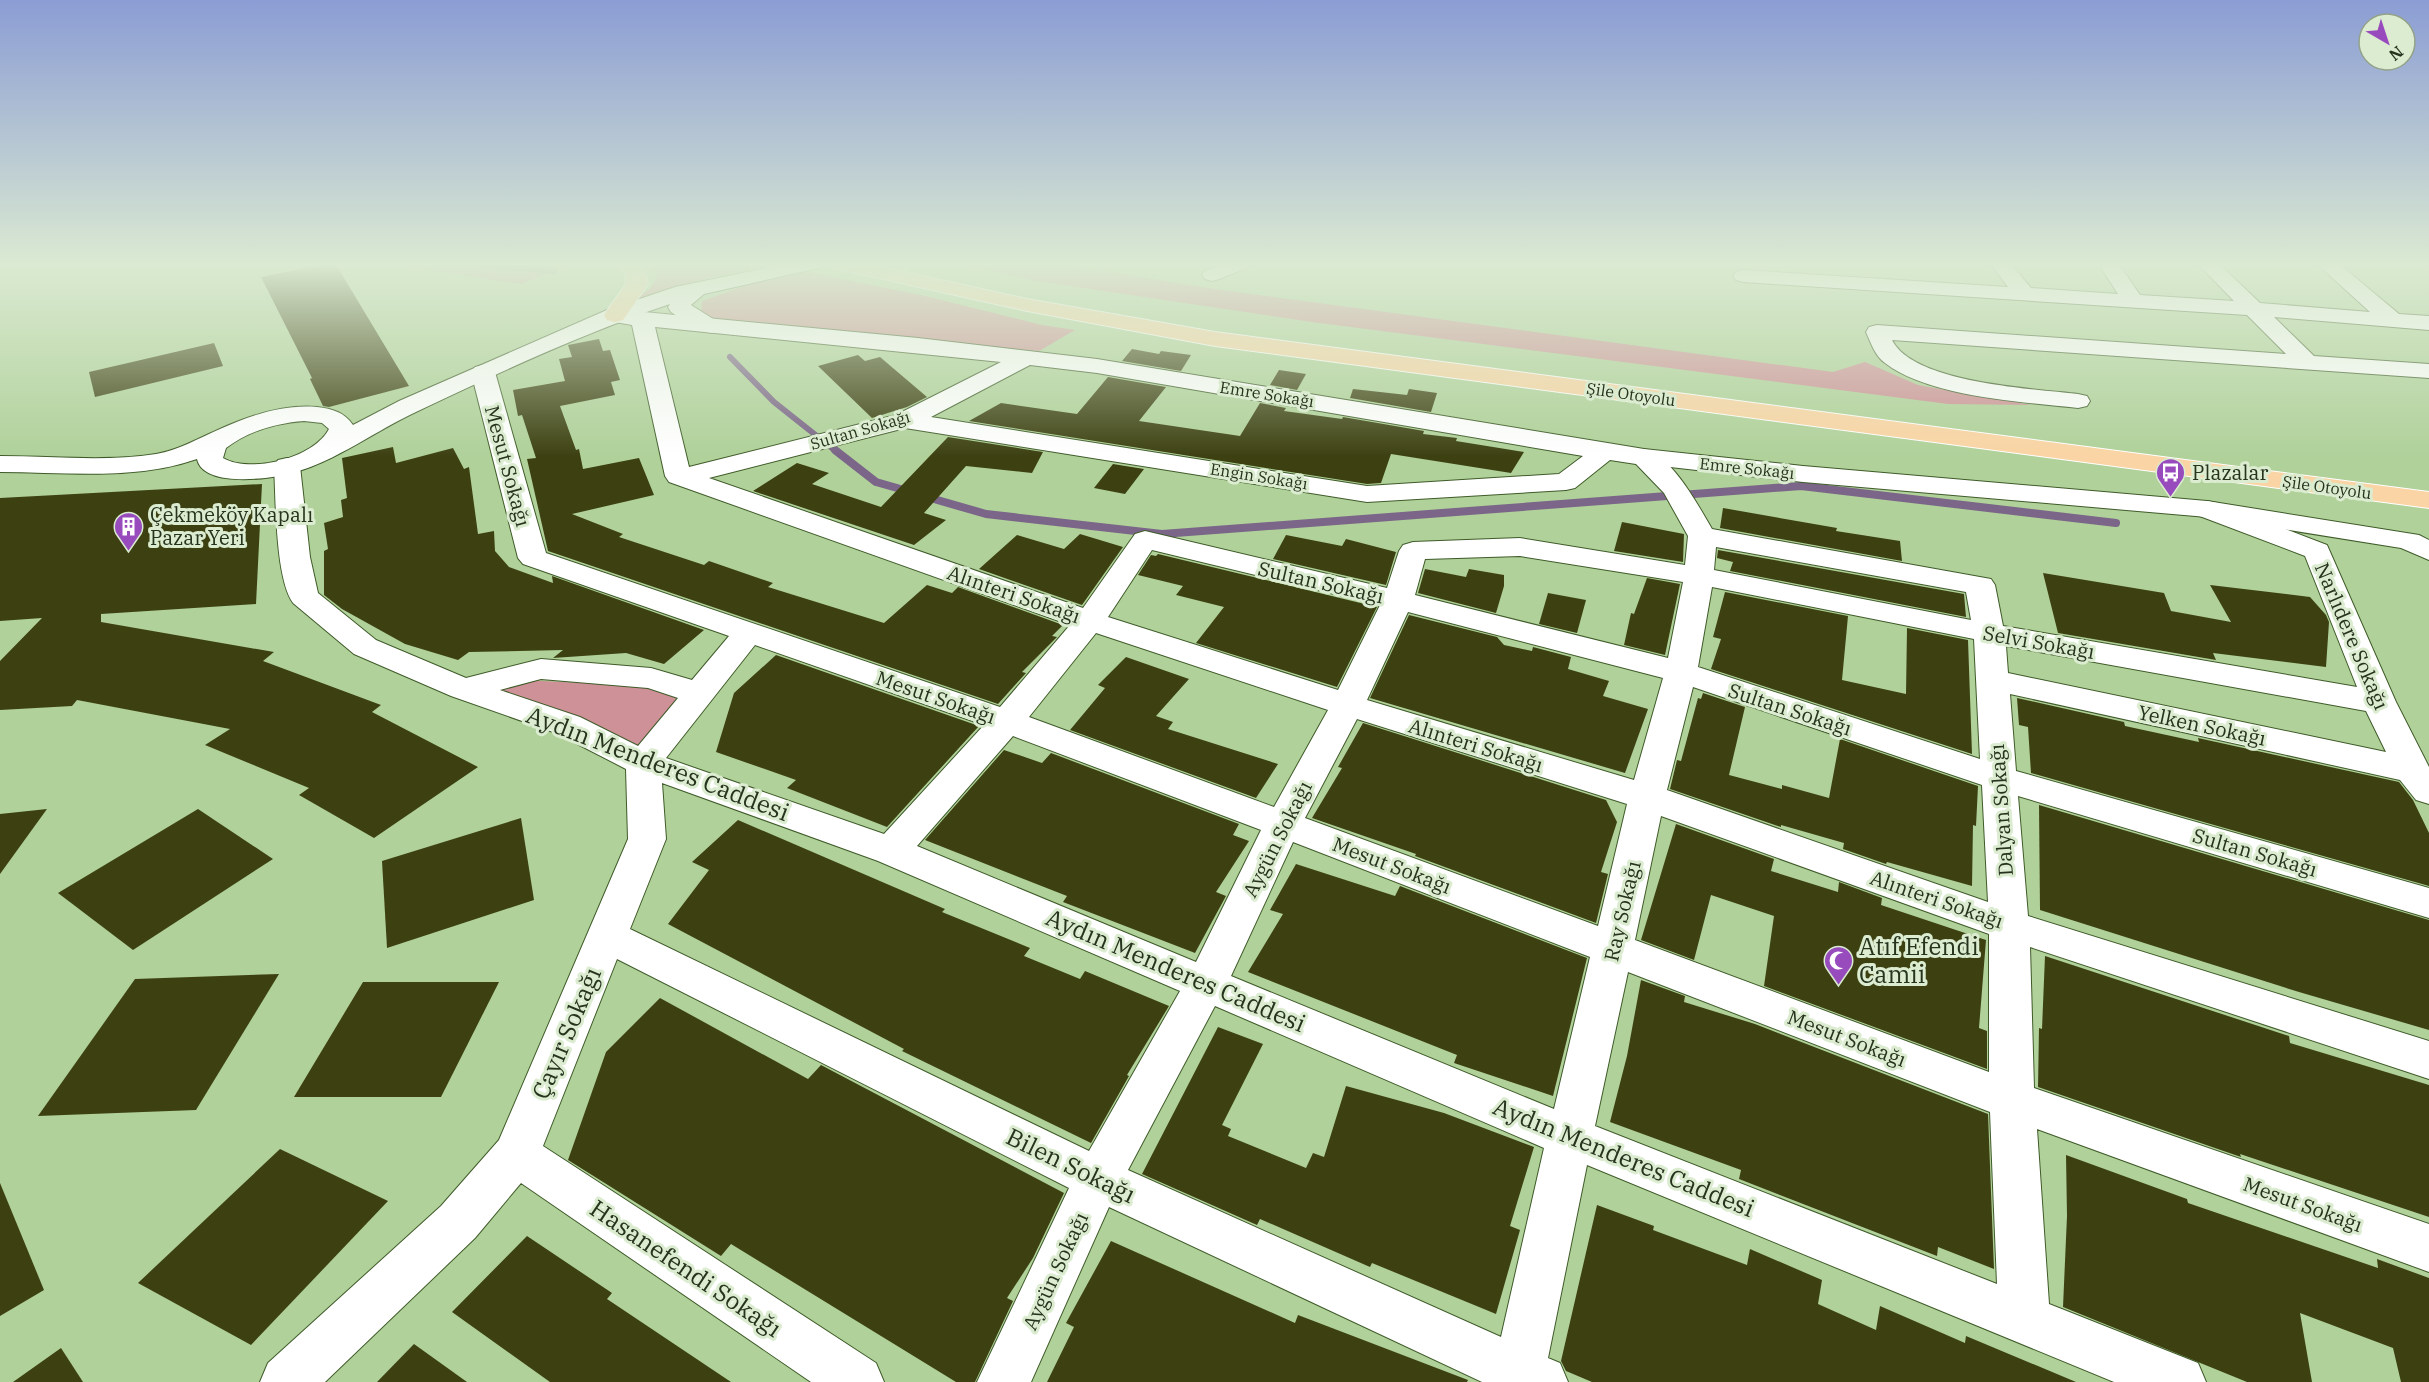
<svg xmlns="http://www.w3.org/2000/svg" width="2429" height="1382" font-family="'IBM Plex Serif',serif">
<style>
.green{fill:#ce9197}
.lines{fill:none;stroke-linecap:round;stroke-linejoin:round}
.stream-far1{stroke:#7b6588;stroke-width:6}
.stream{stroke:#7b6588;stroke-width:8}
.building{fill:#3d4112}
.minor-casing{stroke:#3f5b29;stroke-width:2}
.tertiary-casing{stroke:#3f5b29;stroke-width:2}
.trunk-casing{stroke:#fff;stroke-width:2}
.minor{fill:#fff;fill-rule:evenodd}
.tertiary{fill:#fff;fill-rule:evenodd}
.trunk{fill:#fad4a4;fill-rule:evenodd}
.labels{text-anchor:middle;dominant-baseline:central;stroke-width:6;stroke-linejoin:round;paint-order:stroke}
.far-street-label{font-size:16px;fill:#26331d;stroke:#dbecd0}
.street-label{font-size:20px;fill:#26331d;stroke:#dbecd0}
.poi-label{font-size:20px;fill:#26331d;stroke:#dbecd0;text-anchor:start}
.near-street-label{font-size:24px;fill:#26331d;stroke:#dbecd0}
.near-poi-label{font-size:24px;fill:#26331d;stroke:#dbecd0;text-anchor:start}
</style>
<rect width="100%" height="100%" fill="#b0d19a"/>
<g class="green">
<path d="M398,263H574L521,284L422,269Z"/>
<path d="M647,263H771L775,264L700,280L635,300L651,288L658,273Z"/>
<path d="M957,263H1057L1200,287L1833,372L1865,362L1918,385L2031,405L1948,404L1312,322L1037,281Z"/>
<path d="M807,272L925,296L1042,325L1075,330L1039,351L732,324L701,315L702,301L750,284Z"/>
<path d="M501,679L682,688L649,749L489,691Z"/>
</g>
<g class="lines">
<g class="stream-far1">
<path d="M468,263L554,271"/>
<path d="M730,357L774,402L837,452"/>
</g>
<g class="stream">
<path d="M835,450L876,482L911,492"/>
<path d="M927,497L986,514L1162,534L1801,486L2116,523"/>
</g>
</g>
<g class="building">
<path d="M330,263H335L409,386L329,407L323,406L310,379L312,378L261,277Z"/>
<path d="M599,339L603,351L610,350L620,380L611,382L615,395L560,406L576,450L579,449L583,469L639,458L654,495L572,514L623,534L619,537L704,565L709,561L773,583L768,587L884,623L927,585L952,593L958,587L1063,625L1052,636L1057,637L1022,672L1026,673L998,704L548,551L527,459L536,458L522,415L518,416L513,390L565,381L559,359L572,357L568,345Z"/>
<path d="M214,343L223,366L95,397L89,372Z"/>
<path d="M1132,349L1159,354L1161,351L1191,355L1181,371L1122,361Z"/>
<path d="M858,355L865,361L880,357L927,397L907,407L872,418L818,366Z"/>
<path d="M1279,370L1306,374L1297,390L1270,385Z"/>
<path d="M1108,377L1166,387L1139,421L1240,436L1260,403L1286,408L1284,411L1342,419L1343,417L1424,431L1423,434L1457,438L1456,441L1524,452L1511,473L1391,454L1381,483L1367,484L969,421L1001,403L1077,414Z"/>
<path d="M1353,389L1407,395L1409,389L1437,393L1431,412L1350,398Z"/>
<path d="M948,437L1043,452L1032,473L966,466L924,513L946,520L914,545L753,491L797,463L829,473L812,484L881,507Z"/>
<path d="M393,447L396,463L453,448L464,469L469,467L478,534L494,531L495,551L509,567L553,583L552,576L704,630L664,664L626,653L553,658L563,650L469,652L458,660L405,644L342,609L324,595V551L328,549L324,523L343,517L341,500L347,498L342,458Z"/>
<path d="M1113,464L1144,469L1125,494L1094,488Z"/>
<path d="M262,484L256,604L101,614V622L274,652L263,661L381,705L372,712L478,767L374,838L299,795L309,788L205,745L230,729L77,700L72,706L0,710V661L42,618L0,621V498Z"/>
<path d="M1723,508L1837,528L1836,531L1900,541L1902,561L1720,528Z"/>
<path d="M1622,522L1684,534L1683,562L1614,551Z"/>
<path d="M1080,534L1123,547L1082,605L979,569L1017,535L1064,549Z"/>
<path d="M1286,535L1342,546L1346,539L1396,552L1386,585L1273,559Z"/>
<path d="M1718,550L1964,594L1966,617L1730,571L1733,562L1717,558Z"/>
<path d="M1158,554L1377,607L1337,687L1196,643L1224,607L1176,595L1183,586L1138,575L1151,555L1156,556Z"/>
<path d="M1425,569L1466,577L1469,569L1504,575V586L1496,613L1418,593Z"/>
<path d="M2043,573L2164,593L2171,611L2231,622L2210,585L2310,597L2326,615L2329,622L2326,667L2213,653L2216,660L2058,633Z"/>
<path d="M1647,578L1680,584L1665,655L1624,645L1631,613L1634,614Z"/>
<path d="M1725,592L1848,616L1842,680L1906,694L1907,628L1968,640L1972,754L1711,669L1721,639L1713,637Z"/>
<path d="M1548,593L1586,600L1577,633L1539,624Z"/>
<path d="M1409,615L1497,637L1504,645L1532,651L1533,647L1571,657L1568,669L1609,681L1603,696L1648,709L1625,773L1370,698Z"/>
<path d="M776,655L979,726L887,827L787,788L796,780L716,752L734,693Z"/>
<path d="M1126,657L1189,679L1156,716L1173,722L1168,729L1278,764L1256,798L1070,730L1105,688L1098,685Z"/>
<path d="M1703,693L1745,707L1729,775L1782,789V785L1829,798L1840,739L1978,786L1976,826L1973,825L1972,886L1887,862L1886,864L1843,849L1844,843L1781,825V827L1670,789L1677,760L1681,761L1698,698L1701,699Z"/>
<path d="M2017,698L2124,722L2125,726L2199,742L2198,738L2399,782L2413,800L2429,833V886L2031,773L2028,727L2019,725Z"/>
<path d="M1363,723L1606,800L1617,822L1601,872L1608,874L1596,923L1415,856L1416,854L1312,818L1342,768L1338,767Z"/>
<path d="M1004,750L1042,763L1051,753L1239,824L1233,835L1249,841L1216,892L1226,896L1195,953L1063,902L1067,896L925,840Z"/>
<path d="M2039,805L2429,920V1030L2299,992L2040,910Z"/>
<path d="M47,809L0,874V814Z"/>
<path d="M198,809L273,859L133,950L58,893Z"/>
<path d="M521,818L534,900L387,948L382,861Z"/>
<path d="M738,820L945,909L942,912L1030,948L1024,956L1080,979L1085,971L1169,1006L1127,1075L1129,1076L1091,1143L902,1051L904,1049L668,924L709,870L692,862Z"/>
<path d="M1676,824L1774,859L1771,871L1838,892L1839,882L1882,898L1881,905L1986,940L1979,1028L1987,1031V1069L1764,986L1774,916L1711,895L1694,960L1641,940Z"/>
<path d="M1296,864L1395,896L1400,886L1587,958L1553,1096L1454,1063L1457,1055L1248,972L1283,914L1270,910Z"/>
<path d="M2045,956L2289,1036L2290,1043L2429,1085V1217L2240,1154L2241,1157L2038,1087L2039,1028L2042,1029Z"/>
<path d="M279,974L196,1110L38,1116L135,979Z"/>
<path d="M1641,980L1685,996L1684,1002L1755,1024L1988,1114L1994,1269L1938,1247L1937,1256L1739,1179L1741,1170L1610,1122L1627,1056Z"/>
<path d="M363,982H499L441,1097H294Z"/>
<path d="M660,998L808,1079L821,1065L1064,1193L1033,1258L1007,1298L1013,1301L975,1382H956L731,1244L721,1256L568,1160L606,1052Z"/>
<path d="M1218,1027L1263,1044L1222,1125L1231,1129L1228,1136L1306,1168L1313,1153L1324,1157L1346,1086L1444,1113L1534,1147L1510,1226L1520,1230L1496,1314L1372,1263L1370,1267L1260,1219L1257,1225L1142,1174Z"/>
<path d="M280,1149L388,1201L251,1345L138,1283Z"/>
<path d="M2066,1155L2187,1199L2188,1203L2378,1268L2377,1259L2429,1278V1382H2401L2393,1348L2300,1313L2312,1382H2247L2063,1307L2067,1216Z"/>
<path d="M0,1183L44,1290L0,1316Z"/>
<path d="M1597,1205L1654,1226L1653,1230L1747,1265L1750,1249L1822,1280L1818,1304L1876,1330L1880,1306L1965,1343L1966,1336L2076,1382H1592L1566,1371L1561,1361Z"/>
<path d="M527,1236L612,1293L607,1299L731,1382H550L452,1312Z"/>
<path d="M1111,1241L1295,1323L1298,1315L1468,1380L1467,1382H1047L1074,1327L1066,1323Z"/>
<path d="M414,1344L467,1382H377Z"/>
<path d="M61,1348L83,1382H13Z"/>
</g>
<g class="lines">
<defs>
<g id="minor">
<path d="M1225,263H1252L1249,267L1219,279L1212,281L1205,279L1202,275L1205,271Z"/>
<path d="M1990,263H2010L2031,288L2118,294L2098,263H2118L2140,295L2234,301L2197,263H2218L2260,303L2370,312L2316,263H2338L2399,314L2429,316V330L2274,317L2314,356L2429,364V378L1892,340C1913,383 2034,389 2078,394L2087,396L2090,401L2087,406L2078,408C2023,402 1929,397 1885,363C1875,356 1871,343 1866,332L1869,327L1877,325L2286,354L2247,315L1743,282L1736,280L1733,276L1736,272L1743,270L2008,287Z"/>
<path d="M623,310L918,338L1097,359L1644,449C1672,456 1698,505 1712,529L1991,579L1995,585L2003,626L2357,687L2305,556L2197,515L2193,509L2197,503L2207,501L2217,503L2327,545L2396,702L2429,767V804L2416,800L2400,780L2010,694L2016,771L2429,888V918L2018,796L2028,916L2429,1041V1079L2030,947L2034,1088L2429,1224V1272L2037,1129L2049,1304L2198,1363L2206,1382H2114L1587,1165L1548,1358L1560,1363L1568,1382H1482L1109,1207L1031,1382H977L1069,1188L617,959L543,1146L876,1363L884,1382H811L521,1183L475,1238L325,1382H260L268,1363L441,1206L499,1140L628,839L626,769L556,733L451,696L354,654L293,603C275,578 276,499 274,466L278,460L287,458L296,460L300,466L310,557L318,593L376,640L466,678L541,659L651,668L692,680L729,636L523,564L518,558L471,372L475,367L483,365L491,367L495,372L546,553L1000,707L1070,625L669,482L665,476L632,325L615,322L612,317L615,312ZM655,327L1001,362L896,415L689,467ZM1030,365L1097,373L1583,456L1559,474L1367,486L931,417ZM905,428L1367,502L1566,490L1575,488L1610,460L1636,464L1664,493L1688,536L1685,565L1520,538L1413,542L1403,545L1399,551L1387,588L1145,531L1135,534L1083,608L709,478ZM1716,547L1966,592L1971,620L1714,570ZM1152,550L1380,605L1338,690L1108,617ZM1520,556L1683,582L1668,658L1415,595L1425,559ZM1712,587L1974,639L1980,759L1698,667ZM1408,612L1663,678L1634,780L1367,700ZM1096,633L1328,710L1274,807L1029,717ZM755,645L984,725L884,834L666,758ZM2006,646L2366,711L2386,752L2008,673ZM541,679L648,688L678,698L638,746L580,717L500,690ZM1693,687L1982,785L1988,902L1667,790ZM1357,719L1627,804L1598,926L1305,818ZM1013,736L1261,830L1196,962L917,846ZM662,783L878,861L1180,991L1089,1151L630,929L666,839ZM1661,816L1989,934V1072L1635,940ZM1293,842L1590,957L1554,1109L1231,976ZM1628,972L1990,1112L1997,1284L1595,1126ZM1215,1006L1544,1148L1501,1337L1128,1170Z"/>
</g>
<g id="tertiary">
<path d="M790,263H826L823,267L704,294L691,305L718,322L721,327L718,332C700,336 685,321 671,312L668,307L670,304C584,333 500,372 418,411C376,430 337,461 292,473C271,479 203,488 197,459C135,481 64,472 0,472V456C51,456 105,462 156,454C179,450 199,438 220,429C251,415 284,404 317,407C333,409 344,412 353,425L399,401L607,310L675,287ZM304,421L322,423L329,429C314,458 251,474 223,458L226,448C248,431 277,423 304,421Z"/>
<path d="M1644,449L1803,466L2207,501L2419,535L2429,540V560L2401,548L2207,517L1803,482L1635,463L1631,457L1635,451Z"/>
</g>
<g id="trunk">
<path d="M617,263H638L645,272L648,284L623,320L615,322L607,320L604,315L626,284L625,273Z"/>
<path d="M828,263H864L1027,299L1215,332L2429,492V508L1215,346L1027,311L838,269L831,267Z"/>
</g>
</defs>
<use href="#minor" class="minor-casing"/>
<use href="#tertiary" class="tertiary-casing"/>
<use href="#trunk" class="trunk-casing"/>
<use href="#minor" class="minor"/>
<use href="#tertiary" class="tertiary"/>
<use href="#trunk" class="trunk"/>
</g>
<linearGradient id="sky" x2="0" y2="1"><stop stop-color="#8b9dd4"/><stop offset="0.58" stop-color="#dbead2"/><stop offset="1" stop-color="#dbead2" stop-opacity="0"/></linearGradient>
<rect width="2429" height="456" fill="url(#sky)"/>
<defs>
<symbol id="bus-pin" viewBox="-11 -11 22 30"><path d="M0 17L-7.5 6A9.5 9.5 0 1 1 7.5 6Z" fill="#984bbd" stroke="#dbecd0"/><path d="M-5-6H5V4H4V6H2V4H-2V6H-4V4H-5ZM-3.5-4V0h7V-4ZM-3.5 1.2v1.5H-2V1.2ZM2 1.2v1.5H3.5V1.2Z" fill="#fff"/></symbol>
<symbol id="building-pin" viewBox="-11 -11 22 30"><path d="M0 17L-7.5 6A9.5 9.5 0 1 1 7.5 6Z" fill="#984bbd" stroke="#dbecd0"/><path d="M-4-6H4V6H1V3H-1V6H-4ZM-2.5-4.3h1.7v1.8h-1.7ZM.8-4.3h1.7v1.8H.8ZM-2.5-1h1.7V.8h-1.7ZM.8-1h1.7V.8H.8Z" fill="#fff"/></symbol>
<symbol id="mosque-pin" viewBox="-11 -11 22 30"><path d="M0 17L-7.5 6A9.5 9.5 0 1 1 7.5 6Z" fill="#984bbd" stroke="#dbecd0"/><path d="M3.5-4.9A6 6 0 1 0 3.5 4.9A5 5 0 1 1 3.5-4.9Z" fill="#fff"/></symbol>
</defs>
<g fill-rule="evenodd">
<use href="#bus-pin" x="2154" y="456" width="33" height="45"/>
<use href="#building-pin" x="112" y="510" width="33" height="45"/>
<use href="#mosque-pin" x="1822" y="944" width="33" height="45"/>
</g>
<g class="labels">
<g class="far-street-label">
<text transform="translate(1267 394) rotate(9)">Emre Sokağı</text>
<text transform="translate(1631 394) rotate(8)">Şile Otoyolu</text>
<text transform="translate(860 430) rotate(-16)">Sultan Sokağı</text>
<text transform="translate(1747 468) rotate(6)">Emre Sokağı</text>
<text transform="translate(1259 476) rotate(9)">Engin Sokağı</text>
<text transform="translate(2327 487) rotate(8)">Şile Otoyolu</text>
</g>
<g class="street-label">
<text transform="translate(508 466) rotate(75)">Mesut Sokağı</text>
<text transform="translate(1321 582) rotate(13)">Sultan Sokağı</text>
<text transform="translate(1014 594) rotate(19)">Alınteri Sokağı</text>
<text transform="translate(2352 636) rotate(67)">Narlıdere Sokağı</text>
<text transform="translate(2039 642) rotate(10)">Selvi Sokağı</text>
<text transform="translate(936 697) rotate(19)">Mesut Sokağı</text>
<text transform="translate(1790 709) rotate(18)">Sultan Sokağı</text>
<text transform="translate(2202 725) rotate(12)">Yelken Sokağı</text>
<text transform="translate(1476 745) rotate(17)">Alınteri Sokağı</text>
<text transform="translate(2001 810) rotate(-94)">Dalyan Sokağı</text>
<text transform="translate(1277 839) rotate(-63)">Aygün Sokağı</text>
<text transform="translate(2255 852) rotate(16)">Sultan Sokağı</text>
<text transform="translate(1392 865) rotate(21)">Mesut Sokağı</text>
<text transform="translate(1937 899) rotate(19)">Alınteri Sokağı</text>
<text transform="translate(1622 911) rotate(-77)">Ray Sokağı</text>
<text transform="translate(1847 1038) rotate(21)">Mesut Sokağı</text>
<text transform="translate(2303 1204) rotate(20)">Mesut Sokağı</text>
<text transform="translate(1055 1271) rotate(-65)">Aygün Sokağı</text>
</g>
<g class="poi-label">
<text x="2192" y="472">Plazalar</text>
<text x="150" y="514">Çekmeköy Kapalı<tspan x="150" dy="23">Pazar Yeri</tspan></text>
</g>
<g class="near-street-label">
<text transform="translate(658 763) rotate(21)">Aydın Menderes Caddesi</text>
<text transform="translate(1176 970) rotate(23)">Aydın Menderes Caddesi</text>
<text transform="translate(566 1033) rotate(-67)">Çayır Sokağı</text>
<text transform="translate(1624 1157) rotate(22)">Aydın Menderes Caddesi</text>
<text transform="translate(1071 1165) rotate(26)">Bilen Sokağı</text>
<text transform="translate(686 1268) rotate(34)">Hasanefendi Sokağı</text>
</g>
<g class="near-poi-label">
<text x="1859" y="946">Atıf Efendi<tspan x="1859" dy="28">Camii</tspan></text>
</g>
</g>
<g transform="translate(2387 42) rotate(141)"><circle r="28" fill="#dbecd0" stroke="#93a288" stroke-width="1.5"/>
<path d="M0-4.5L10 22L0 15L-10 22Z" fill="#984bbd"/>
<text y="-9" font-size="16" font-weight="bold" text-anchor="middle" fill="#26331d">N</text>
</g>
</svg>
